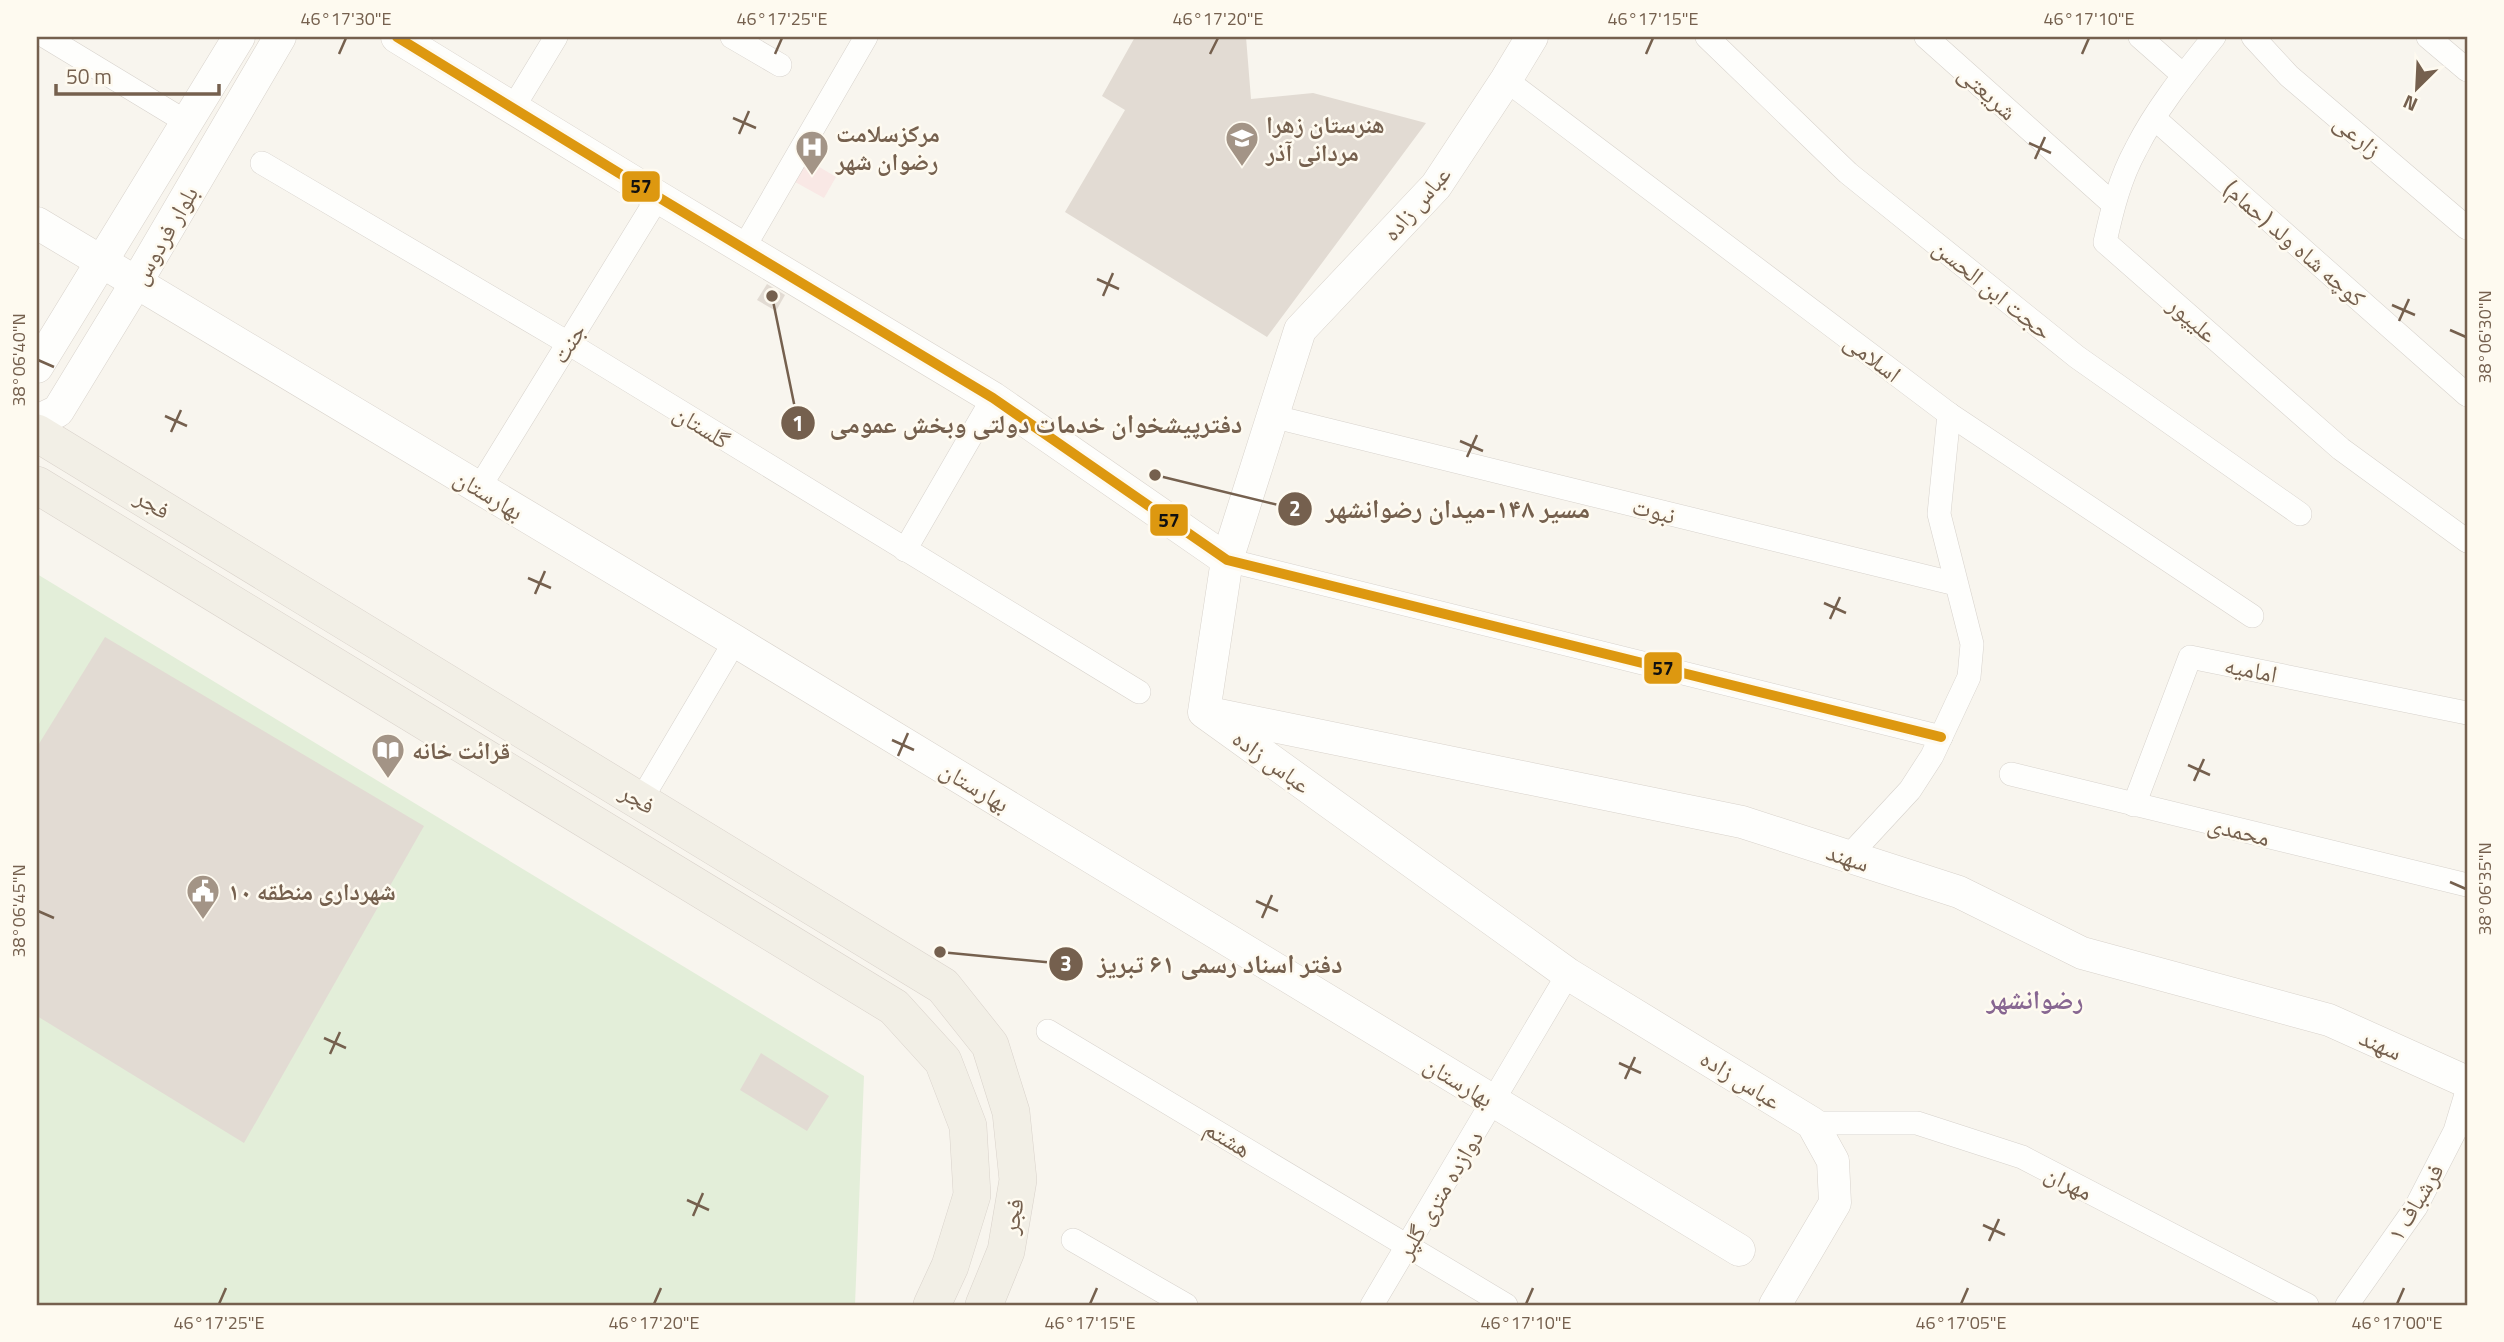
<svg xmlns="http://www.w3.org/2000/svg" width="2504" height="1342" font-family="'Titillium Web','Noto Naskh Arabic',sans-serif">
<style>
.medical{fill:#f9e8e5}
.green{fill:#e3eed9}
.building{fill:#e2dbd3}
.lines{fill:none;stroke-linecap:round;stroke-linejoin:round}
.street-casing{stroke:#d7d2cc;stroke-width:24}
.secondary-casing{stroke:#d8d2cb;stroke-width:33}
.primary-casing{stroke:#d9d2cb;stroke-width:38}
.street{stroke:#fefefc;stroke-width:23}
.secondary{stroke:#fefefc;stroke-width:32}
.primary{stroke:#f2efe6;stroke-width:37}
.bus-1-casing{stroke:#fefaf0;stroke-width:16}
.bus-1{stroke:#dd9810;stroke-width:10}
.ticks{fill:none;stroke:#75604e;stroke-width:2.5}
.labels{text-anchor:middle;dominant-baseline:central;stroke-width:5;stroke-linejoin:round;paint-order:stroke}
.street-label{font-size:24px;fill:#75604e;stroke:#fefaf0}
.poi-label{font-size:24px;font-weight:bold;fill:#75604e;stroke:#fefaf0;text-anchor:start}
.neighbourhood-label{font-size:26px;font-weight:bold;fill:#876691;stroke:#fefaf0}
.leader{fill:none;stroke:#75604e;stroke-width:2.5}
.callout-dot{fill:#75604e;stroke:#fefaf0;stroke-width:2.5}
.mark-label{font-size:21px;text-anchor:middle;font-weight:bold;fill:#fff}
.callout-label{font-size:26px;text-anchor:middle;font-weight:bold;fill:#75604e;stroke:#fefaf0;stroke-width:5;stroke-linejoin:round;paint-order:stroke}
.line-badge{stroke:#fefaf0;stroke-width:2.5}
.pale-badge-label{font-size:19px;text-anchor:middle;font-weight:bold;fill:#111}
.neatline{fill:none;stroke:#75604e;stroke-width:2.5}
.ticks-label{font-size:18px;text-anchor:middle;fill:#75604e}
</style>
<rect width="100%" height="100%" fill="#f8f5ee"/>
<path class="medical" d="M801,156L836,177L824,198L788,178Z"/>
<path class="green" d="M37,574L864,1076L855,1305H37Z"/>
<g class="building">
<path d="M1135,37H1246L1251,99L1313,93L1426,123L1267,337L1065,212L1125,110L1102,96Z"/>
<path d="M767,284L785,295L776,311L757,300Z"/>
<path d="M105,637L424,826L244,1143L37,1016V747Z"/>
<path d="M761,1053L829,1096L807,1131L740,1090Z"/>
</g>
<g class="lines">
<defs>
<g id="street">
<path d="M46,37L188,123"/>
<path d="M732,37L780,65"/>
<path d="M1707,37L1848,173L2026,316L2077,357L2300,514"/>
<path d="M1926,37L2113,204"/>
<path d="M2140,37L2183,75"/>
<path d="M2214,37C2186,72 2156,109 2136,149C2120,178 2112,210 2105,242L2341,449L2467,541"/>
<path d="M2253,37L2289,76L2467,228"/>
<path d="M2428,37L2467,70"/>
<path d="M1506,80L1949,414L2252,616"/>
<path d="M513,108L556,37"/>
<path d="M2155,119L2467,395"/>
<path d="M262,163L568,343L1139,692"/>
<path d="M743,249L866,37"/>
<path d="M1271,416L1956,584"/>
<path d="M479,488L658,197"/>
<path d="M905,550L993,398"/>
<path d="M1227,560L1941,737"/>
<path d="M2011,774L2467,885"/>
<path d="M641,800L735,641"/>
<path d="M2134,805L2190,657L2467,713"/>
<path d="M1848,857L1910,790L1932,756L1969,677L1972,644L1939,514L1949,414"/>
<path d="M1048,1031L1506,1305"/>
<path d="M1812,1123H1917L2022,1157L2307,1305"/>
<path d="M1073,1240L1186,1305"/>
<path d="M1372,1305L1568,974"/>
<path d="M2347,1305L2416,1207L2455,1131L2467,1091"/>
</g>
<g id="secondary">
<path d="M397,37L658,197L993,398L1227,560"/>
<path d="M1532,37L1506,80L1436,186L1300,330L1227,560L1204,712L1568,974L1812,1123L1833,1161L1835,1203L1775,1305"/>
<path d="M37,223L735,641L1739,1250"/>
<path d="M37,367L239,37"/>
<path d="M37,421L58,411L136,283L280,37"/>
<path d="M1214,714L1742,822L1959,892L2082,953L2329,1020L2467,1082"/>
</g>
<g id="primary">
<path d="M37,433L943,986L990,1045L1011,1112L1018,1180L1006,1251L984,1305"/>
<path d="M37,485L894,1007L943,1061L968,1126L972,1195L950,1266L932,1305"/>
</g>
</defs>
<use href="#street" class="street-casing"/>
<use href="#secondary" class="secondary-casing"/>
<use href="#primary" class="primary-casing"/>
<use href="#street" class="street"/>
<use href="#secondary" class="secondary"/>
<use href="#primary" class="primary"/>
<defs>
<path id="bus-1" d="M397,37L658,197L993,398L1227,560L1941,737"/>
</defs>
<use href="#bus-1" class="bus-1-casing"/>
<use href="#bus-1" class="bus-1"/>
</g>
<path class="ticks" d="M339,54L346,38M775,54L782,38M1210,54L1218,38M1646,54L1653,38M2082,54L2089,38M733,118L756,128M739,134L749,111M2029,143L2051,153M2035,159L2045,137M1097,279L1119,289M1103,296L1113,273M2392,305L2415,315M2399,321L2409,299M2450,330L2466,337M38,360L54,367M165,416L187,426M171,432L181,410M1460,441L1483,451M1467,457L1477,435M528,578L551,588M535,594L545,571M1824,603L1846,613M1830,619L1840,597M892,740L914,750M898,756L908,733M2188,765L2210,775M2194,781L2204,759M2450,882L2466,889M1256,901L1278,911M38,911L54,918M1262,918L1272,895M324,1038L346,1048M330,1054L340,1032M1619,1063L1641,1073M1625,1079L1635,1057M687,1200L709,1210M693,1216L703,1193M1983,1225L2005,1235M1989,1241L1999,1219M219,1304L226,1288M654,1304L661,1288M1090,1304L1097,1288M1526,1304L1533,1288M1961,1304L1968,1288M2397,1304L2404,1288"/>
<defs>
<symbol id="school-pin" viewBox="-11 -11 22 30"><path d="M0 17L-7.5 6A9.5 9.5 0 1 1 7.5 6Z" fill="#a39486" stroke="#fefaf0"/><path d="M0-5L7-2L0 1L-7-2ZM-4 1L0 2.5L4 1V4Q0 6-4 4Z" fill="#fff"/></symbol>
<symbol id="hospital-pin" viewBox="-11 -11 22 30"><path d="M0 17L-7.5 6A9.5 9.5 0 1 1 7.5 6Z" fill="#a39486" stroke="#fefaf0"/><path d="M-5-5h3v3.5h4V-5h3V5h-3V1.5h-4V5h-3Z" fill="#fff"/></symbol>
<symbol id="library-pin" viewBox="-11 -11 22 30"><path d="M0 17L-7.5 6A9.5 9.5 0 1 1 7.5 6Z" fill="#a39486" stroke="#fefaf0"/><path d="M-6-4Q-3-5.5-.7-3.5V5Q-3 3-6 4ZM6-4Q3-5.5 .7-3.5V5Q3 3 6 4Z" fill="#fff"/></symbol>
<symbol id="civic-pin" viewBox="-11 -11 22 30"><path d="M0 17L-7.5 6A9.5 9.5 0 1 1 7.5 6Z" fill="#a39486" stroke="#fefaf0"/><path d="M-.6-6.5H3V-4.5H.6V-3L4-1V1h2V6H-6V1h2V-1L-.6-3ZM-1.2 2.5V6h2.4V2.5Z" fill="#fff"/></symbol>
</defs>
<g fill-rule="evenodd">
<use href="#school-pin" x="1223" y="119" width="38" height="52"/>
<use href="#hospital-pin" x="793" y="128" width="38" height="52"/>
<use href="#library-pin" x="369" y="731" width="38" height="52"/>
<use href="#civic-pin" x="184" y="872" width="38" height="52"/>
</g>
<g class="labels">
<g class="street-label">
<text transform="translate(1988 92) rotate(42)">شریعتی</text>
<text transform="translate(2358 135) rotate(40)">زارعی</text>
<text transform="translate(1416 203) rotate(-49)">عباس زاده</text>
<text transform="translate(164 235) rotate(-60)">بلوار فردوس</text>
<text transform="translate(2295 243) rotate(41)">کوچه شاه ولد (حمام)</text>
<text transform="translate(1993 289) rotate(39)">حجت ابن الحسن</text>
<text transform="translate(2193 319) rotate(41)">علیپور</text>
<text transform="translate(568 343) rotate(-58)">جنت</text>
<text transform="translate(1873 357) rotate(37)">اسلامی</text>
<text transform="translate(702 426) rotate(32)">گلستان</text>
<text transform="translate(489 494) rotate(31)">بهارستان</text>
<text transform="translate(153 503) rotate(31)">فجر</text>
<text transform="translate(1654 510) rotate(14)">نبوت</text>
<text transform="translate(2251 669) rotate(11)">امامیه</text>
<text transform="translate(1272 761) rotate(36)">عباس زاده</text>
<text transform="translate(975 786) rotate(31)">بهارستان</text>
<text transform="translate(638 798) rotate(31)">فجر</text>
<text transform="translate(2239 830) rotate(14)">محمدی</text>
<text transform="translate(1848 857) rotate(18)">سهند</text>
<text transform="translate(2381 1044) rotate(24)">سهند</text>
<text transform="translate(1741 1079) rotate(32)">عباس زاده</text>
<text transform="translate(1459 1081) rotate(31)">بهارستان</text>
<text transform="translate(1228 1138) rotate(31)">هشتم</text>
<text transform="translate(2069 1182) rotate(27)">مهران</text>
<text transform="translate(1439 1194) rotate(-59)">دوازده متری گلپر</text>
<text transform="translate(2415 1202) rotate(-59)">فرشباف ۱</text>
<text transform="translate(1012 1216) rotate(-80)">فجر</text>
</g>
<g class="poi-label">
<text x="1266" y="124">هنرستان زهرا<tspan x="1266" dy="28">مردانی آذر</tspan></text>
<text x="836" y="133">مرکزسلامت<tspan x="836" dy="28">رضوان شهر</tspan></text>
<text x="412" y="750">قرائت خانه</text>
<text x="228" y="891">شهرداری منطقه ۱۰</text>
</g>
<g class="neighbourhood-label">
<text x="2035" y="999">رضوانشهر</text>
</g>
</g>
<path class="leader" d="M772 296L798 423M1155 475L1295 509M940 952L1066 964"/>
<g class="callout-dot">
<circle cx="772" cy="296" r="7"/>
<circle cx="1155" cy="475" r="7"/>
<circle cx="940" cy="952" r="7"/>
<circle cx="798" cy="423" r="18"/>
<circle cx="1295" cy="509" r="18"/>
<circle cx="1066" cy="964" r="18"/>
</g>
<g class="mark-label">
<text x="798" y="431">1</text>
<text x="1295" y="516">2</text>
<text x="1066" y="971">3</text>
</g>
<g class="callout-label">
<text x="1036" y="433">دفترپیشخوان خدمات دولتی وبخش عمومی</text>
<text x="1458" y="518">مسیر ۱۴۸-میدان رضوانشهر</text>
<text x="1220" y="973">دفتر اسناد رسمی ۶۱ تبریز</text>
</g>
<g class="line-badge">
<rect x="621" y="170" width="40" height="33" rx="7" fill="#dd9810"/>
<rect x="1149" y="503" width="40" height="34" rx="7" fill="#dd9810"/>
<rect x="1643" y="651" width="40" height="34" rx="7" fill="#dd9810"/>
</g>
<g class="pale-badge-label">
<text x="641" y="193">57</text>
<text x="1169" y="527">57</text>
<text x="1663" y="675">57</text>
</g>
<rect width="2504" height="1342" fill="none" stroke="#fefaf0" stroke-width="77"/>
<g transform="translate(2417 88) rotate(204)" stroke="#fefaf0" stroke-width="5" paint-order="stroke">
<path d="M0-5L12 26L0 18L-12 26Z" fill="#75604e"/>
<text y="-10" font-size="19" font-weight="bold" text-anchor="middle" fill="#75604e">N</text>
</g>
<path d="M56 84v10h163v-10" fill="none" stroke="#75604e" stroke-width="3.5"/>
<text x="66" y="84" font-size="21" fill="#75604e" stroke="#fefaf0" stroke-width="5" paint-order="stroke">50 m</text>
<rect x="38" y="38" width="2428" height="1266" class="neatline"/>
<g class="ticks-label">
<text x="346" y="25">46°17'30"E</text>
<text x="782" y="25">46°17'25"E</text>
<text x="1218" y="25">46°17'20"E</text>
<text x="1653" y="25">46°17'15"E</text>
<text x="2089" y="25">46°17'10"E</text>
<text transform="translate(2485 337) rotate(-90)" y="6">38°06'30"N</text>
<text transform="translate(19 360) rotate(-90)" y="6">38°06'40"N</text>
<text transform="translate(2485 889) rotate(-90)" y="6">38°06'35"N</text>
<text transform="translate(19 911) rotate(-90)" y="6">38°06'45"N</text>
<text x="219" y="1329">46°17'25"E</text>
<text x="654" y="1329">46°17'20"E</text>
<text x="1090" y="1329">46°17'15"E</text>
<text x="1526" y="1329">46°17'10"E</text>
<text x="1961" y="1329">46°17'05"E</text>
<text x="2397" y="1329">46°17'00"E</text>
</g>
</svg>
